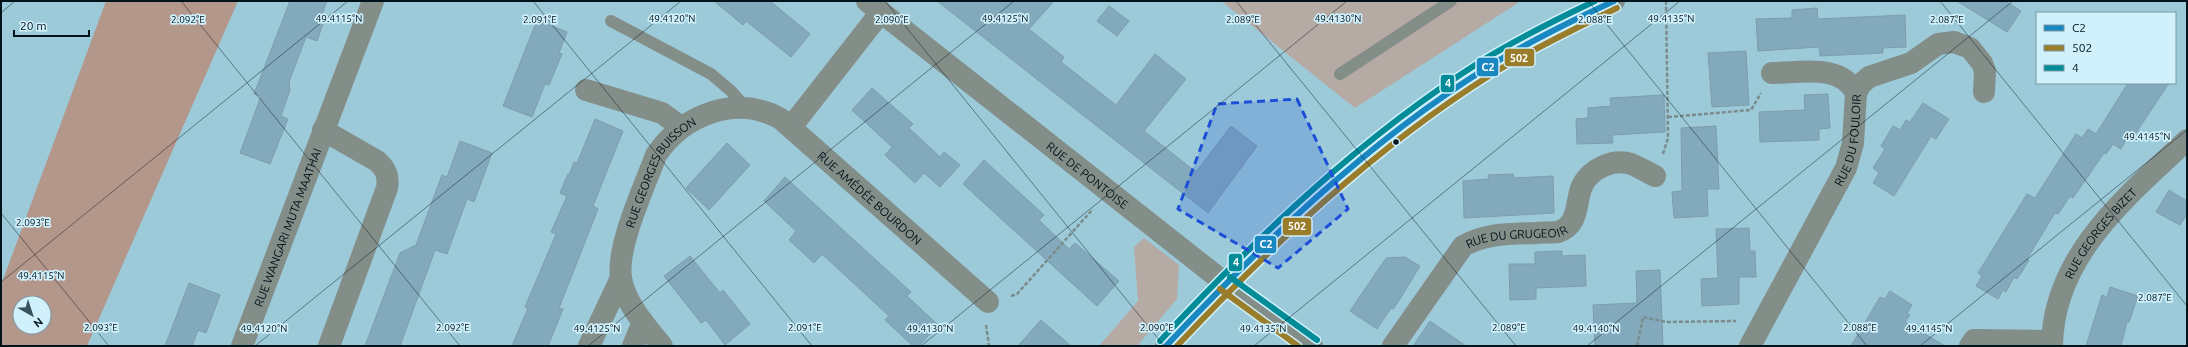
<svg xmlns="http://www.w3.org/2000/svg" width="2188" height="347" font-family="Ubuntu,sans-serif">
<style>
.green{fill:#b6aaa5}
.forest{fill:#b4978b;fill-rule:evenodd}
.building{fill:#83aabc;stroke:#7d9dac}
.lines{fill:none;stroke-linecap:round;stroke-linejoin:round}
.path{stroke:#7b8c8c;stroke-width:2.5;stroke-dasharray:4 2;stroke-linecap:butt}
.service{stroke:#838e89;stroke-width:12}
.minor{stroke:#838e89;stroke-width:22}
.tertiary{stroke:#838e89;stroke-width:22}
.bus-1-casing{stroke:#d0f0fb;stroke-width:9}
.bus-2-casing{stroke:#d0f0fb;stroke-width:9}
.bus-3-casing{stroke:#d0f0fb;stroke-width:9}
.bus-1{stroke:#1987c0;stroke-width:6}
.bus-2{stroke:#997d2a;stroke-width:6}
.bus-3{stroke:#028c98;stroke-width:6}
.marked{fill:#1d4ed8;fill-opacity:0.2;stroke:#1d4ed8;stroke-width:3;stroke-dasharray:8 5;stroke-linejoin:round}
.ticks{fill:none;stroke:#00121a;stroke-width:1;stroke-opacity:0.45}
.bus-dot{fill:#00121a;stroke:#d0f0fb;stroke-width:1.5}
.labels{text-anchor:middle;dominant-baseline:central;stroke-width:3.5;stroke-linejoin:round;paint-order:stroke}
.street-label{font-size:12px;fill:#00121a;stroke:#d0f0fb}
.ticks-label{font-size:10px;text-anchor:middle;fill:#00121a;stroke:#d0f0fb;stroke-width:3.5;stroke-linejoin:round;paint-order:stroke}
.line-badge{stroke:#d0f0fb;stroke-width:1.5}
.badge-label{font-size:11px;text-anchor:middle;font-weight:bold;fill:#fff}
</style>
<rect width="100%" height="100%" fill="#9ccad9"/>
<g class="green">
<path d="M1221,1H1521L1355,108Z"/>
<path d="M1144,238L1179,265L1177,299L1137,346H1099L1138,301L1134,247Z"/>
</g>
<path class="forest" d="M106,1H238L87,346H1V285ZM20,303H44V327H20Z"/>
<g class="building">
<path d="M290,1H327L321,17L325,18L317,41L306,37L289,82L290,90L281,116L288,119L270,164L240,153L261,96L254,94Z"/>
<path d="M714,1H770L810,34L791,57L746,21L743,25Z"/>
<path d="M937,1H1054L1029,29L1064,57L1061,62L1116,105L1155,54L1186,79L1144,131L1196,172L1231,126L1257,146L1208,213Z"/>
<path d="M1957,1H2005L2021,11L2007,32Z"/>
<path d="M1109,6L1129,21L1117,36L1097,21Z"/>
<path d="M1817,8L1818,19L1905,15L1906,47L1883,48V53L1820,56L1819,47L1758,51L1756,19L1792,18V10Z"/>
<path d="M537,20L567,32L559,53L562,54L549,85L545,84L532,117L503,106Z"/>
<path d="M1746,51L1749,105L1712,107L1708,53Z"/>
<path d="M2128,83H2169L2130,142L2126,140L2121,149L2113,144L2106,154L2104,153L2073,198L2070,196L2058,214L2055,213L2027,259L2029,260L2023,270L2017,279L2014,277L2006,292L2003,290L1998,299L1976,286L1982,276L1978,273L2027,194L2035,198L2076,134L2082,138L2088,129L2096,134Z"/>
<path d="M872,88L913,124L909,128L940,157L944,152L960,165L940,187L924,173L915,183L885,155L892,147L852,110Z"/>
<path d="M1828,94L1830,128L1819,129V140L1760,142L1759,112L1805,110L1804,95Z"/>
<path d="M1664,95L1665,132L1612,135L1613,143L1577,144L1576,119L1588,118V108L1611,106L1610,98Z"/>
<path d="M1923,103L1949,119L1936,139L1931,136L1894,196L1873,183L1879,173L1873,168L1885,149L1881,146L1893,126L1900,130L1906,120L1910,122Z"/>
<path d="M595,119L623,131L593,206L598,209L559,308L563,309L548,346H512L528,308L525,307L556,234L551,232L567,196L560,193L568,174L569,175L574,162L577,163Z"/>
<path d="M1716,126L1719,189H1707L1708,216L1674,218L1672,192L1682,191L1681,128Z"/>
<path d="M460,141L492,153L474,202L467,199L447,254L435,250L400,346H365L400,253L416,245L442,175L447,177Z"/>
<path d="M727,143L750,165L709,210L686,188Z"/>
<path d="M984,160L1044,215L1039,220L1069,249L1075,243L1119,281L1097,306L963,184Z"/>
<path d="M1513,174L1514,178L1553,176L1554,213L1464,218L1463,181L1489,179L1488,175Z"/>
<path d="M785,177L911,292L907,296L938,325L919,346H913L885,320L889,316L822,254L814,263L789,240L796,231L764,201Z"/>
<path d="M2169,190L2187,201V214L2180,225L2156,212Z"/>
<path d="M1749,228L1750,251H1755L1756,277H1739V304L1702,306L1701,279L1718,278L1716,229Z"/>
<path d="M1562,251V256L1585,255L1586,286L1536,288V299L1510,300L1509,264H1535V252Z"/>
<path d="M690,256L720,293L723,290L750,324L725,345L706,320L701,323L664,276Z"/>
<path d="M1405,257L1420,266L1400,299L1393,309L1391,308L1377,329L1350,311L1386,258Z"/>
<path d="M1660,270L1663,346H1595L1593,305L1637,303L1636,271Z"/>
<path d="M189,283L220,295L206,333L198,330L192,346H165Z"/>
<path d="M2110,287L2138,296L2129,322H2127L2121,346H2086L2102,295L2107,297Z"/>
<path d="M1890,291L1912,305L1907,313L1910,315L1905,322L1945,346H1851L1880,297L1885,299Z"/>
<path d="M1041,320L1071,346H1018Z"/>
<path d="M1430,321L1466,346H1413Z"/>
</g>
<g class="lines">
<g class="path">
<path d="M1668,117L1751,110L1761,93"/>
<path d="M1663,154L1668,138L1666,1"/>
<path d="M1011,296L1017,294L1093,209"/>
<path d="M986,325L989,346"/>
<path d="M1637,346L1643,317L1666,322L1736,321"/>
</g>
<g class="service">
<path d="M611,21L711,74L731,91L745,107"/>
<path d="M1340,74L1451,1"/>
</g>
<g class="minor">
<path d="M1772,73C1800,73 1841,63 1856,93"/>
<path d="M586,90L662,113L681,127"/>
<path d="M791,127L881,12"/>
<path d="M323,130L377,161C386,169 389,176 387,188L329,346"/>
<path id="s1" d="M242,346L373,1"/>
<path d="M589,346L621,278"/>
<path d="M633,346L643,322"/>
<path id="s2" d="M662,346C647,327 625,304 621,278C616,246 645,186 656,155C684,114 736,94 781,119L988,302"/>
<path id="s3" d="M1393,346L1463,246C1486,233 1510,234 1536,233C1543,232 1551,233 1558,232C1580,225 1575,202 1582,186C1590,169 1613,158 1631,164C1639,167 1647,172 1655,176"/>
<path id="s4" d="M1750,346L1846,168L1853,143L1856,93L1861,84L1869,77L1911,63L1938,44L1954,42L1970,48L1982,63L1985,71L1984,92"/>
<path d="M1970,346L1974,340L2052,341"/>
<path id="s5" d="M2052,346C2053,256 2126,197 2187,140"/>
</g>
<g class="tertiary">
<path id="s6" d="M867,1L1225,283L1312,346"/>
<path d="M1166,346C1293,207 1439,76 1614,1"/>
</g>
<defs>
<path id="bus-1" d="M1166,346C1264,242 1366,143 1488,67C1528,42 1571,21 1614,1"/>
<g id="bus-2">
<path d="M1220,289L1298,346"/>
<path d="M1177,346C1272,245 1373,149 1492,74C1532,49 1575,29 1617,8"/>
</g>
<g id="bus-3">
<path d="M1230,277L1317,340"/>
<path d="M1160,341C1258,236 1361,137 1483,60C1519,38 1557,19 1595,1"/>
</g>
</defs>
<use href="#bus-1" class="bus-1-casing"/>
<use href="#bus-2" class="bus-2-casing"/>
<use href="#bus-3" class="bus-3-casing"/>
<use href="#bus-1" class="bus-1"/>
<use href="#bus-2" class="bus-2"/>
<use href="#bus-3" class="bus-3"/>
</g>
<path class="marked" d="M1297,99L1348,209L1278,268L1178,209L1217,104Z"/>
<path class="ticks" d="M181,1L460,346M533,1L812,346M885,1L1164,346M1236,1L1516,346M1588,1L1867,346M1940,1L2187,306M1,13L15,1M1,213L109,346M1,282L348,1M255,346L681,1M588,346L1014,1M921,346L1347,1M1254,346L1680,1M1587,346L2013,1M1920,346L2187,130"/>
<circle class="bus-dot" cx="1396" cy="142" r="3.5"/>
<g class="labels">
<g class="street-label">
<text stroke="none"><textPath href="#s4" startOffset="230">RUE DU FOULOIR</textPath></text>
<text stroke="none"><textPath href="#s2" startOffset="197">RUE GEORGES BUISSON</textPath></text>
<text stroke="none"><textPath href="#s6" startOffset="281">RUE DE PONTOISE</textPath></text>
<text stroke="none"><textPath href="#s2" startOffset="471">RUE AMÉDÉE BOURDON</textPath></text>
<text stroke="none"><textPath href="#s1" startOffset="127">RUE WANGARI MUTA MAATHAI</textPath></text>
<text stroke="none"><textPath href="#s5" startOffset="126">RUE GEORGES BIZET</textPath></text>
<text stroke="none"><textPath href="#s3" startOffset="177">RUE DU GRUGEOIR</textPath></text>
</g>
</g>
<g class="ticks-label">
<text x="339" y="22">49.4115°N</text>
<text x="672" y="22">49.4120°N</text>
<text x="1005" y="22">49.4125°N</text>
<text x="1338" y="22">49.4130°N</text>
<text x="1671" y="22">49.4135°N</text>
<text x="188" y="23">2.092°E</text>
<text x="540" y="23">2.091°E</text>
<text x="892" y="23">2.090°E</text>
<text x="1243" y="23">2.089°E</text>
<text x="1595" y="23">2.088°E</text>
<text x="1947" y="23">2.087°E</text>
<text x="2147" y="140">49.4145°N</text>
<text x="33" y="226">2.093°E</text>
<text x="41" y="279">49.4115°N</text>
<text x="2155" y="301">2.087°E</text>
<text x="101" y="331">2.093°E</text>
<text x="453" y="331">2.092°E</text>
<text x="805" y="331">2.091°E</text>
<text x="1157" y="331">2.090°E</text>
<text x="1509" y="331">2.089°E</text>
<text x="1860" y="331">2.088°E</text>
<text x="264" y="332">49.4120°N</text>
<text x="597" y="332">49.4125°N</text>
<text x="930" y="332">49.4130°N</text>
<text x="1263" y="332">49.4135°N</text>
<text x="1596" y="332">49.4140°N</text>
<text x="1929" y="332">49.4145°N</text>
</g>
<g class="line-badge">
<rect x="1504" y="48" width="31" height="19" rx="4" fill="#997d2a"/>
<rect x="1476" y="57" width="23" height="20" rx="4" fill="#1987c0"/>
<rect x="1440" y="74" width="15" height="19" rx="4" fill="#028c98"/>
<rect x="1282" y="217" width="30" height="19" rx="4" fill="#997d2a"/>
<rect x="1254" y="235" width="23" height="19" rx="4" fill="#1987c0"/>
<rect x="1228" y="253" width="15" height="19" rx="4" fill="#028c98"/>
</g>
<g class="badge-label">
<text x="1519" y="62">502</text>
<text x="1488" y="71">C2</text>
<text x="1448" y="87">4</text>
<text x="1297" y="230">502</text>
<text x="1266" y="248">C2</text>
<text x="1236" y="266">4</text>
</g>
<rect width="2188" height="347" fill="none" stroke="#00121a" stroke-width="4"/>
<rect x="2036" y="12" width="140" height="72" fill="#d0f0fb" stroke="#7d97a1"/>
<rect x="2044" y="25" width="20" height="6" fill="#1987c0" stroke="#7d97a1"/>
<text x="2072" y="32" font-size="12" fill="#00121a">C2</text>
<rect x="2044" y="45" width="20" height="6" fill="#997d2a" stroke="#7d97a1"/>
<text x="2072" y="52" font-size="12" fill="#00121a">502</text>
<rect x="2044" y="65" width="20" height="6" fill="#028c98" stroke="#7d97a1"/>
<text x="2072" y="72" font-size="12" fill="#00121a">4</text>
<g transform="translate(32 315) rotate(141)"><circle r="19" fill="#d0f0fb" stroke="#7d97a1"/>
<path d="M0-3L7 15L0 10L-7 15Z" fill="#37525d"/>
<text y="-6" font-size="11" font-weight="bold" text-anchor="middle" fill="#00121a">N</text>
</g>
<path d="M14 30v6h75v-6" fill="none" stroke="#00121a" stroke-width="2"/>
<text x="20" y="30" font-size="12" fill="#00121a" stroke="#d0f0fb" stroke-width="3" paint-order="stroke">20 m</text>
</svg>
